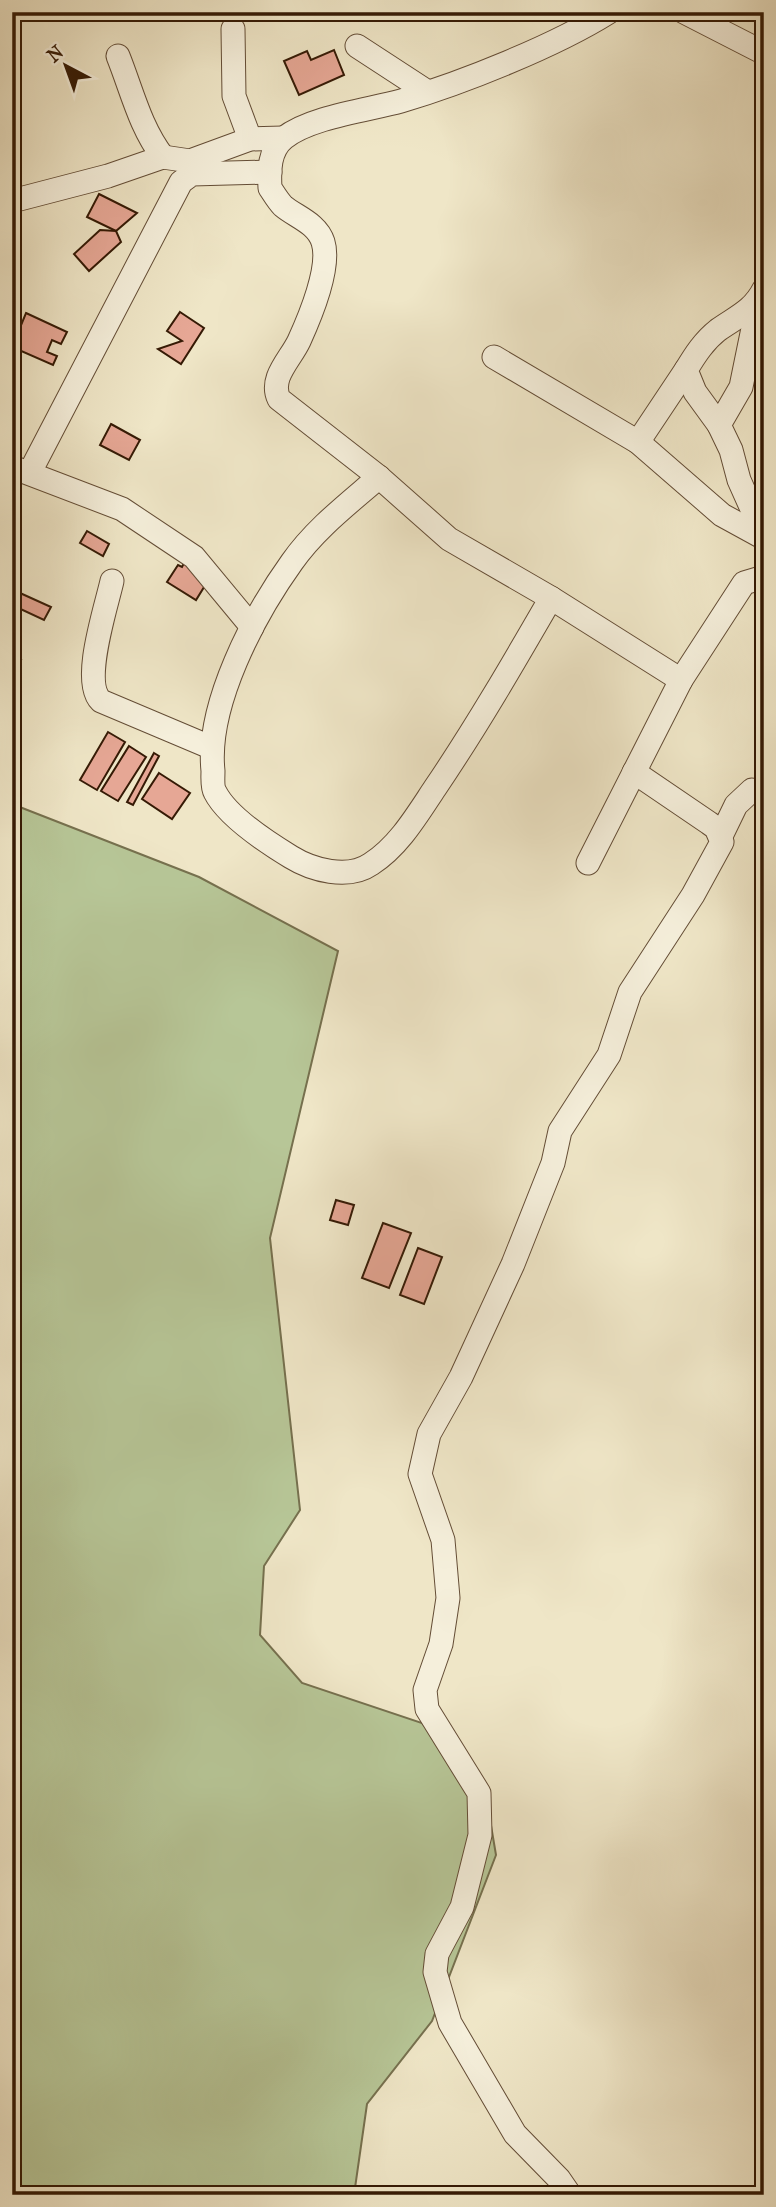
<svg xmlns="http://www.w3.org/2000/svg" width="776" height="2207" font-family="'IM FELL French Canon',serif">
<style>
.green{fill:#b7c697;stroke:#76704e;stroke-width:2}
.building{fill:#e6a795;stroke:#351a05;stroke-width:2}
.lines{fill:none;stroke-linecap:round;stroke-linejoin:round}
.minor-casing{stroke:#644d36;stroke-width:25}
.minor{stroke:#f5efdb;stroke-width:23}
</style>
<rect width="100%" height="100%" fill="#efe6c7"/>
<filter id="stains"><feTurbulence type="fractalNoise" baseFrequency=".00286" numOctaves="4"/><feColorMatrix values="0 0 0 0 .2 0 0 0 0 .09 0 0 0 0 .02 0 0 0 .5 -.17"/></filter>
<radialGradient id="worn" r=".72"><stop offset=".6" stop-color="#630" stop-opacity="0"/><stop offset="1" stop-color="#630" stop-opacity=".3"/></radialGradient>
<path class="green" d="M12,804L199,877L338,951L270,1238L300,1510L264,1566L260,1635L302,1683L422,1723L485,1790L496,1855L432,2021L367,2104L354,2195H12Z"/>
<g class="building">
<path d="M334,50L344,75L299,95L284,61L307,51L311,60Z"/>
<path d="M99,194L137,213L116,231L87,217Z"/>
<path d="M100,230L116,231L121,242L89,271L74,254Z"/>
<path d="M180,312L204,328L181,364L158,349L182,341L167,331Z"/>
<path d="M26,313L67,332L61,344L52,340L47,352L57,356L53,365L12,347Z"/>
<path d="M111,424L140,440L129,460L100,445Z"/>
<path d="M87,531L109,544L103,556L80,543Z"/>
<path d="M184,563L209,579L196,600L167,582L178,565L182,567Z"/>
<path d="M20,593L51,607L44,620L14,606Z"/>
<path d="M12,656L21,660L12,677Z"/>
<path d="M108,732L125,742L97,790L80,780Z"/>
<path d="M129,746L146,757L118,801L101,791Z"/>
<path d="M154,753L159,756L133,805L127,802Z"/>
<path d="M159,773L190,793L172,819L142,799Z"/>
<path d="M336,1200L354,1205L348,1225L330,1220Z"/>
<path d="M383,1223L411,1233L389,1288L362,1278Z"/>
<path d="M418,1248L442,1257L424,1304L400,1295Z"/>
</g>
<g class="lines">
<defs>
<g id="minor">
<path d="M609,12C555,46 462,83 401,101C368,110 310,117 284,138C269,150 269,171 270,188C274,194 278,201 283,206C296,217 317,223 323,242C331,267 310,317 299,341C290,360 269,378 279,399L379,477L449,539L551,598L681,680"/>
<path d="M684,12L764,53"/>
<path d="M233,29L234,96L250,139"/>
<path d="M357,46L426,91"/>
<path d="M118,56C132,91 140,127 163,157"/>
<path d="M12,201L108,176L163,157L190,161L250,139L283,138"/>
<path d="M764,289C753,311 736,317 718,330C704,341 695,355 686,370L695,392L719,425L731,450L739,480L764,536"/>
<path d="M494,357L638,442L722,515L764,538"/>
<path d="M719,425L741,387L759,299"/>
<path d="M638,442L686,370"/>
<path d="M12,467L122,509L194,557L252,627"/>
<path d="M30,472L181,182L192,174L270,172"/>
<path d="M379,477C348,504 315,529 292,562C254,615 206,705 213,771C213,777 212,787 215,792C227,816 268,843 291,857C312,870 348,880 371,864C399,846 417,815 435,788C477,726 514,662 551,598"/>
<path d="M112,581C106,608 81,682 101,701L210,747"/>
<path d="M721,836L736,805L752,790L764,792"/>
<path d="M588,863L681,680L744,583L764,577"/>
<path d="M570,2195L559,2179L515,2134L450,2023L435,1972L437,1954L462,1907L480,1835L479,1793L427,1709L425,1690L441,1644L448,1598L443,1540L420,1474L429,1434L461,1377L513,1264L553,1163L560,1131L609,1055L630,992L693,895L722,842L716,828L709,823L634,772"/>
</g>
</defs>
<use href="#minor" class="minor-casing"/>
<use href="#minor" class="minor"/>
</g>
<rect width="776" height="2207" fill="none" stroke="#efe6c7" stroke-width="42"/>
<rect x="14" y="14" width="748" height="2179" fill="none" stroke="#351a05" stroke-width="3.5"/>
<rect x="21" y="21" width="734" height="2165" fill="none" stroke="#351a05" stroke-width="2"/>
<g transform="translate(66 66) rotate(319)" stroke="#f5efdb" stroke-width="5" paint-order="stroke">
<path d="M0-5L12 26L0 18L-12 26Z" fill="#351a05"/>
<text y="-10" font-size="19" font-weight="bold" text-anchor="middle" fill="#351a05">N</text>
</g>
<rect width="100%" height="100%" filter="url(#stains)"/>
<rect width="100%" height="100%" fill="url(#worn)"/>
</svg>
